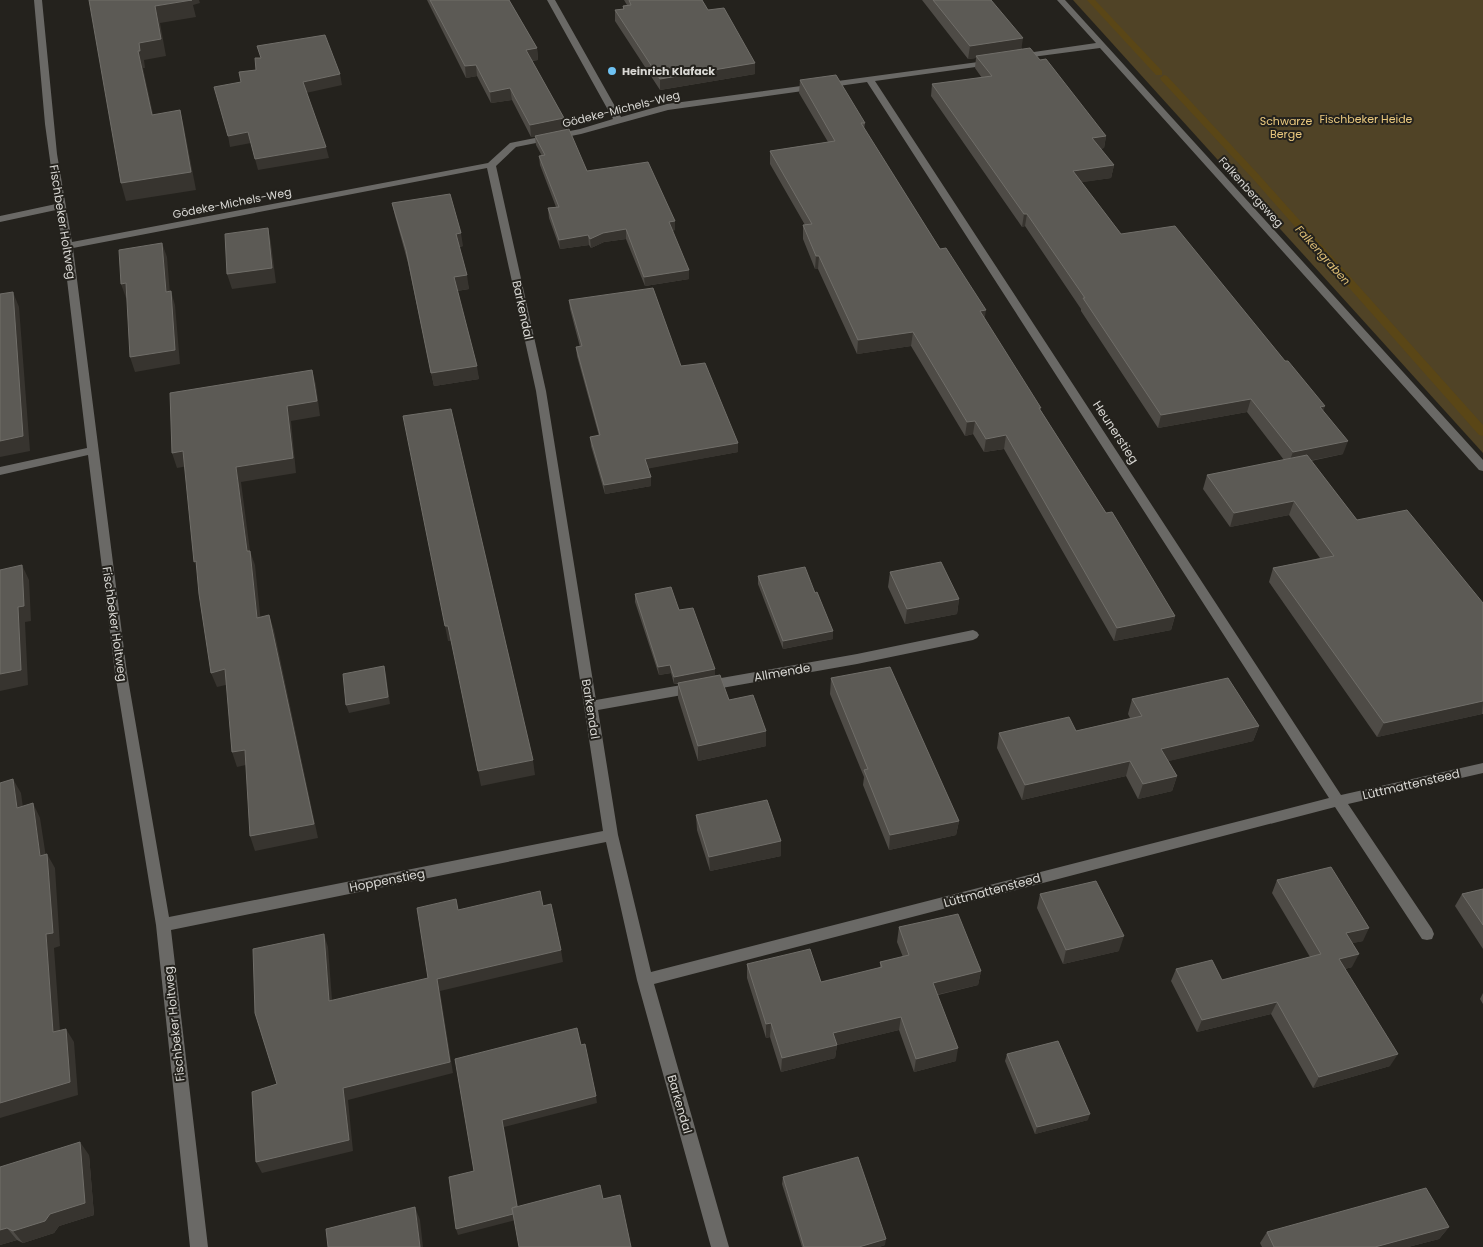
<svg xmlns="http://www.w3.org/2000/svg" width="1483" height="1247" font-family="Poppins,sans-serif">
<style>
.green{fill:#504326}
.lines{fill:none;stroke-linecap:round;stroke-linejoin:round}
.stream{fill:#5a4616;fill-rule:evenodd}
.minor{fill:#6a6966;fill-rule:evenodd}
.wall{fill:#4e4b46}
.shaded-wall{fill:#37342f}
.building{fill:#5c5a55;stroke:#706e69}
.poi-dot{fill:#6ec2f3;stroke:#24221d;stroke-width:2}
.labels{text-anchor:middle;dominant-baseline:central;stroke-width:4;stroke-linejoin:round;paint-order:stroke}
.far-poi-label{font-size:11px;font-weight:bold;fill:#d9d8d4;stroke:#24221d;text-anchor:start}
.far-street-label{font-size:11px;fill:#d9d8d4;stroke:#24221d}
.far-park-label{font-size:11px;fill:#e9c87e;stroke:#24221d}
.far-water-label{font-size:11px;font-style:italic;fill:#dfbf75;stroke:#24221d}
.street-label{font-size:12px;fill:#d9d8d4;stroke:#24221d}
</style>
<rect width="100%" height="100%" fill="#24221d"/>
<path class="green" d="M1073,0H1483V453Z"/>
<g class="lines">
<g class="stream">
<path d="M1087,0H1095L1162,71V75H1156Z"/>
<path d="M1164,75L1167,76L1260,176L1483,425V436L1479,435L1254,180L1161,80L1160,78Z"/>
</g>
<g class="minor">
<path d="M34,0H42L57,154L72,242L488,163L510,143L580,129L613,119L547,0H555L621,117L667,104L993,60V64L990,65L875,81L1341,795L1483,763V773L1348,804L1432,929L1434,934L1432,939L1427,940L1422,939L1335,807L654,984L729,1247H711L637,980L606,842L171,930L208,1247H190L156,925L115,673L88,455L0,475V467L87,448L63,246L56,210L0,222V216L56,204L45,124ZM867,82L1329,798L651,972L618,835L598,710L857,664L973,640L977,638L979,635L977,632L973,630L857,654L596,700L546,391L496,166L516,147L581,134L668,110ZM487,168L536,391L603,831L169,917L127,673L73,248Z"/>
<path d="M1057,0H1065L1483,460V471L1479,470L1100,48L1017,59V55L1020,54L1096,43Z"/>
</g>
</g>
<g class="wall">
<path d="M427,0H509L537,48L538,60L532,61L564,118L565,130L587,171L675,221V230L672,231L689,279L645,286L626,239L604,242L591,248L589,245L560,249L549,218L548,208L556,207L540,165L539,156H542L536,145L535,136L531,137L512,100L491,103L477,76L466,78Z"/>
<path d="M624,0H702L708,10L755,63V74L660,90L615,21V10L623,9V6L627,5Z"/>
<path d="M922,0H991L1022,49L1106,136L1104,148L1100,149L1114,165L1111,178L1081,182L1121,234L1323,411L1343,454L1311,461L1357,520L1483,603V714H1482L1377,737L1269,582L1273,568L1320,558L1289,515L1230,527L1203,489L1207,475L1284,460L1247,412L1158,428L1081,311V309L1025,226L1022,227L931,96L932,84L982,78L975,68L976,58L968,59Z"/>
<path d="M800,80L865,123L864,129L984,318L1041,411L1106,513L1175,616L1171,630L1114,641L1004,449L984,452L973,434L965,436L911,346L857,354L818,269H815L803,239V225H805L770,164V151L828,142L799,93Z"/>
<path d="M392,203L463,246L459,247L469,289L457,291L479,379L434,386L408,263L395,216Z"/>
<path d="M569,300L681,366L738,452L648,468L651,486L605,494L591,446L590,437L599,436L577,356L576,347H580L570,309Z"/>
<path d="M890,572L959,599L957,614L905,624L888,587Z"/>
<path d="M758,576L833,631V639L783,649L758,584Z"/>
<path d="M635,594L679,610L729,700L766,746L698,761L678,698V684H674L671,673L659,675L635,602Z"/>
<path d="M831,678L959,821L956,835L889,850L863,785L864,777L830,694Z"/>
<path d="M1132,699L1259,726L1253,741L1168,761L1177,776L1172,791L1138,799L1126,776L1022,800L997,748L999,733L1076,731L1130,718L1128,714Z"/>
<path d="M696,815L781,841V856L710,871L697,830Z"/>
<path d="M1277,880L1363,941L1352,943V967L1345,969L1390,1066L1313,1088L1271,1014L1197,1032L1171,981L1176,969L1222,980L1310,957L1272,893Z"/>
<path d="M1483,889V949L1455,906L1462,894Z"/>
<path d="M1040,894L1119,951L1063,964L1037,908Z"/>
<path d="M899,927L981,971L978,985L938,995L956,1061L914,1072L899,1030L837,1045L835,1058L781,1072L770,1037L766,1038L747,978V964L821,982L880,968V962L903,957L897,942Z"/>
<path d="M1483,993V1004L1480,999Z"/>
<path d="M1007,1054L1088,1120L1035,1134L1005,1061Z"/>
<path d="M89,1155L94,1215L59,1226L54,1233L23,1243L17,1240L0,1245V1167Z"/>
<path d="M783,1177L885,1245L879,1247H802L782,1184Z"/>
<path d="M1449,1227L1439,1239L1408,1247H1262L1260,1243L1267,1232Z"/>
</g>
<g class="shaded-wall">
<path d="M192,0H199L200,3L193,5L196,17L160,23L166,56L144,60L145,68H143L157,132L152,115L138,51L139,43L155,6Z"/>
<path d="M1023,38L1021,52L976,56V58L968,59L970,46Z"/>
<path d="M537,48L538,60L527,61L526,50Z"/>
<path d="M755,63V74L660,90V79Z"/>
<path d="M476,65L477,76L466,78L465,66Z"/>
<path d="M340,74L342,85L306,93L303,82Z"/>
<path d="M510,88L512,100L491,103L490,92Z"/>
<path d="M180,110L184,127L196,190L126,201L121,183Z"/>
<path d="M564,118L565,130L531,137L530,125Z"/>
<path d="M248,132L251,143L230,147L228,136Z"/>
<path d="M1106,136L1104,148L1090,150L1092,138Z"/>
<path d="M326,147L329,158L258,170L255,159Z"/>
<path d="M1114,165L1111,178L1071,184L1073,171Z"/>
<path d="M1024,214H1027L1025,226L1022,227Z"/>
<path d="M675,221V230L669,231V222Z"/>
<path d="M268,228L271,243L276,283L232,289L227,274Z"/>
<path d="M626,229V239L604,242L591,248L590,239L603,233Z"/>
<path d="M461,233L463,246L458,247L456,234Z"/>
<path d="M588,235L589,245L560,249L559,240Z"/>
<path d="M162,243L167,257L171,306L166,292Z"/>
<path d="M816,256H819L818,269H815Z"/>
<path d="M689,270V279L645,286L644,277Z"/>
<path d="M467,275L469,289L456,291L454,277Z"/>
<path d="M126,283L131,297L126,298L121,284Z"/>
<path d="M171,291L175,305L180,364L135,372L130,357Z"/>
<path d="M13,292L19,307L30,451L0,457V441Z"/>
<path d="M986,310L984,323L980,311Z"/>
<path d="M913,332L911,346L857,354L858,340Z"/>
<path d="M477,366L479,379L434,386L431,373Z"/>
<path d="M312,370L316,385L320,416L291,421L296,473L241,482L252,566L247,551L236,467L287,406Z"/>
<path d="M1251,399L1247,412L1158,428L1161,415Z"/>
<path d="M1325,406L1321,419L1320,407Z"/>
<path d="M975,421L973,434L965,436L967,422Z"/>
<path d="M1006,435L1004,449L984,452L986,439Z"/>
<path d="M1348,441L1343,454L1288,465L1293,452Z"/>
<path d="M738,443V452L646,469L645,459Z"/>
<path d="M183,451L188,466L177,468L172,453Z"/>
<path d="M651,477V486L605,494L604,485Z"/>
<path d="M1294,501L1289,515L1230,527L1234,513Z"/>
<path d="M250,551L255,565L262,633L257,618Z"/>
<path d="M22,565L29,580L31,621L25,622L28,685L0,691V674L18,607Z"/>
<path d="M959,599L957,614L905,624L907,609Z"/>
<path d="M269,615L274,630L318,838L255,851L250,836Z"/>
<path d="M1175,616L1171,630L1114,641L1117,628Z"/>
<path d="M445,626H448L451,641H448Z"/>
<path d="M833,631V639L783,649V641Z"/>
<path d="M670,665L671,673L659,675L658,667Z"/>
<path d="M384,666L386,674L390,704L349,713L346,705Z"/>
<path d="M225,669L230,684L217,687L211,673Z"/>
<path d="M715,669V677L674,684V677Z"/>
<path d="M1483,701L1482,714L1377,737L1384,723Z"/>
<path d="M1259,726L1253,741L1157,764L1161,749Z"/>
<path d="M766,731V746L698,761V746Z"/>
<path d="M245,750L250,764L237,767L232,752Z"/>
<path d="M533,760L535,775L481,786L478,771Z"/>
<path d="M1130,761L1126,776L1022,800L1025,785Z"/>
<path d="M1177,776L1172,791L1138,799L1143,784Z"/>
<path d="M13,779L21,793L25,822L17,808Z"/>
<path d="M33,803L40,818L48,870L40,856Z"/>
<path d="M959,821L956,835L889,850L890,835Z"/>
<path d="M781,841V856L710,871L709,857Z"/>
<path d="M47,854L55,868L60,946L54,948L61,1045L53,1032L46,934Z"/>
<path d="M1369,928L1363,941L1340,946L1346,933Z"/>
<path d="M324,934L328,947L333,1013L329,1001Z"/>
<path d="M1124,936L1119,951L1063,964L1066,950Z"/>
<path d="M561,950L563,962L440,991L453,1073L348,1100L353,1151L262,1173L256,1162L343,1088L437,979Z"/>
<path d="M1359,954L1352,967L1333,972L1339,959Z"/>
<path d="M981,971L978,985L931,996L933,983Z"/>
<path d="M1277,1002L1271,1014L1197,1032L1202,1020Z"/>
<path d="M901,1017L899,1030L837,1045L835,1058L781,1072L782,1058L833,1033Z"/>
<path d="M771,1023L770,1037L766,1038V1024Z"/>
<path d="M66,1029L74,1042L78,1095L0,1118V1103Z"/>
<path d="M958,1048L956,1061L914,1072L916,1059Z"/>
<path d="M1398,1054L1390,1066L1313,1088L1319,1077Z"/>
<path d="M596,1096L597,1103L504,1127L520,1219L458,1235L456,1229L502,1120Z"/>
<path d="M1090,1114L1088,1120L1035,1134L1037,1127Z"/>
<path d="M80,1142L89,1155L94,1215L59,1226L54,1233L23,1243L13,1231Z"/>
<path d="M415,1207L420,1220L423,1247H420Z"/>
<path d="M1449,1227L1439,1239L1408,1247H1375Z"/>
<path d="M7,1228L17,1240L0,1245V1230Z"/>
<path d="M886,1239L885,1245L879,1247H859Z"/>
</g>
<g class="building">
<path d="M89,0H192L155,6L161,39L139,43L140,51H138L152,115L180,110L191,172L121,183Z"/>
<path d="M430,0H509L537,48L526,50L564,118L530,125L510,88L490,92L476,65L465,66Z"/>
<path d="M629,0H702L708,10L724,8L755,63L660,79L615,10L624,9L623,6L631,5Z"/>
<path d="M933,0H991L1023,38L970,46Z"/>
<path d="M325,35L340,74L303,82L326,147L255,159L248,132L228,136L214,87L241,82L239,72L256,70L255,58H261L257,46Z"/>
<path d="M1030,48L1040,60L1046,59L1106,136L1092,138L1114,165L1073,171L1121,234L1175,226L1285,361H1288L1325,406L1320,407L1348,441L1293,452L1251,399L1161,415L1083,298H1085L1027,214H1024L932,84L992,76L976,56Z"/>
<path d="M836,75L865,123H861L940,249L946,248L986,310L980,311L1041,408H1039L1106,513L1112,512L1175,616L1117,628L1006,435L986,439L975,421L967,422L913,332L858,340L819,256H816L803,225L812,224L770,151L835,141L800,80Z"/>
<path d="M569,129L587,171L648,162L675,221L669,222L689,270L644,277L626,229L603,233L590,239L588,235L559,240L548,208L559,207L539,156L545,155L535,136Z"/>
<path d="M450,194L461,233L456,234L467,275L454,277L477,366L431,373L406,250L392,203Z"/>
<path d="M268,228L272,268L227,274L225,234Z"/>
<path d="M162,243L166,292L171,291L175,350L130,357L126,283L121,284L119,250Z"/>
<path d="M653,288L681,366L705,363L738,443L645,459L651,477L604,485L590,437L600,435L576,347L582,346L569,300Z"/>
<path d="M13,292L23,436L0,441V294Z"/>
<path d="M312,370L317,401L287,406L293,458L236,467L247,551H250L257,618L269,615L314,824L250,836L245,750L232,752L225,669L211,673L199,594L196,561L194,562L183,451L172,453L170,393Z"/>
<path d="M451,409L533,760L478,771L448,626H445L403,416Z"/>
<path d="M1307,455L1357,520L1407,510L1483,603V701L1384,723L1273,568L1334,556L1294,501L1234,513L1207,475Z"/>
<path d="M941,562L959,599L907,609L890,572Z"/>
<path d="M22,565L24,606L18,607L21,670L0,674V570Z"/>
<path d="M805,567L815,593L817,592L833,631L783,641L758,576Z"/>
<path d="M671,587L679,610L693,608L715,669L674,677L670,665L658,667L635,594Z"/>
<path d="M384,666L388,697L346,705L343,674Z"/>
<path d="M890,667L959,821L890,835L864,770L868,769L831,678Z"/>
<path d="M720,675L729,700L753,695L766,731L698,746L678,683Z"/>
<path d="M1228,678L1259,726L1161,749L1177,776L1143,784L1130,761L1025,785L999,733L1069,717L1076,731L1142,716L1132,699Z"/>
<path d="M13,779L17,808L33,803L40,856L47,854L53,933L46,934L53,1032L66,1029L70,1082L0,1103V783Z"/>
<path d="M767,800L781,841L709,857L696,815Z"/>
<path d="M1331,867L1369,928L1346,933L1359,954L1339,959L1398,1054L1319,1077L1277,1002L1202,1020L1176,969L1212,960L1222,980L1321,954L1277,880Z"/>
<path d="M1096,881L1124,936L1066,950L1040,894Z"/>
<path d="M1483,889V925L1462,894Z"/>
<path d="M540,891L543,906L551,904L561,950L437,979L450,1062L343,1088L349,1140L256,1162L252,1092L277,1084L255,1013L253,949L324,934L329,1001L428,978L417,908L456,899L458,910Z"/>
<path d="M958,914L981,971L933,983L958,1048L916,1059L901,1017L833,1033L837,1045L782,1058L771,1023L766,1024L747,964L810,949L821,982L882,967L880,962L909,955L899,927Z"/>
<path d="M577,1028L581,1045L585,1044L596,1096L502,1120L517,1206L512,1208L513,1214L456,1229L449,1177L474,1171L455,1059Z"/>
<path d="M1058,1041L1090,1114L1037,1127L1007,1054Z"/>
<path d="M80,1142L85,1203L50,1214L45,1221L13,1231L7,1228L0,1230V1167Z"/>
<path d="M858,1157L886,1239L859,1247H804L783,1177Z"/>
<path d="M600,1185L603,1199L620,1195L631,1247H519L512,1208Z"/>
<path d="M1426,1188L1449,1227L1375,1247H1274L1267,1232Z"/>
<path d="M415,1207L420,1247H328L326,1229Z"/>
</g>
<circle class="poi-dot" cx="612" cy="71" r="5"/>
<g class="labels">
<g class="far-poi-label">
<text x="622" y="71">Heinrich Klafack</text>
</g>
<g class="far-street-label">
<text transform="translate(621 109) rotate(-14)">Gödeke-Michels-Weg</text>
<text transform="translate(1251 192) rotate(48)">Falkenbergsweg</text>
<text transform="translate(232 203) rotate(-11)">Gödeke-Michels-Weg</text>
</g>
<g class="far-park-label">
<text x="1366" y="119">Fischbeker Heide</text>
<text x="1286" y="121">Schwarze<tspan x="1286" dy="13">Berge</tspan></text>
</g>
<g class="far-water-label">
<text transform="translate(1323 255) rotate(48)">Falkengraben</text>
</g>
<g class="street-label">
<text transform="translate(63 222) rotate(81)">Fischbeker Holtweg</text>
<text transform="translate(523 310) rotate(78)">Barkendal</text>
<text transform="translate(1116 432) rotate(57)">Heunerstieg</text>
<text transform="translate(115 624) rotate(82)">Fischbeker Holtweg</text>
<text transform="translate(782 672) rotate(-10)">Allmende</text>
<text transform="translate(591 709) rotate(81)">Barkendal</text>
<text transform="translate(1411 784) rotate(-13)">Lüttmattensteed</text>
<text transform="translate(387 880) rotate(-11)">Hoppenstieg</text>
<text transform="translate(992 890) rotate(-15)">Lüttmattensteed</text>
<text transform="translate(174 1024) rotate(-96)">Fischbeker Holtweg</text>
<text transform="translate(680 1104) rotate(74)">Barkendal</text>
</g>
</g>
</svg>
